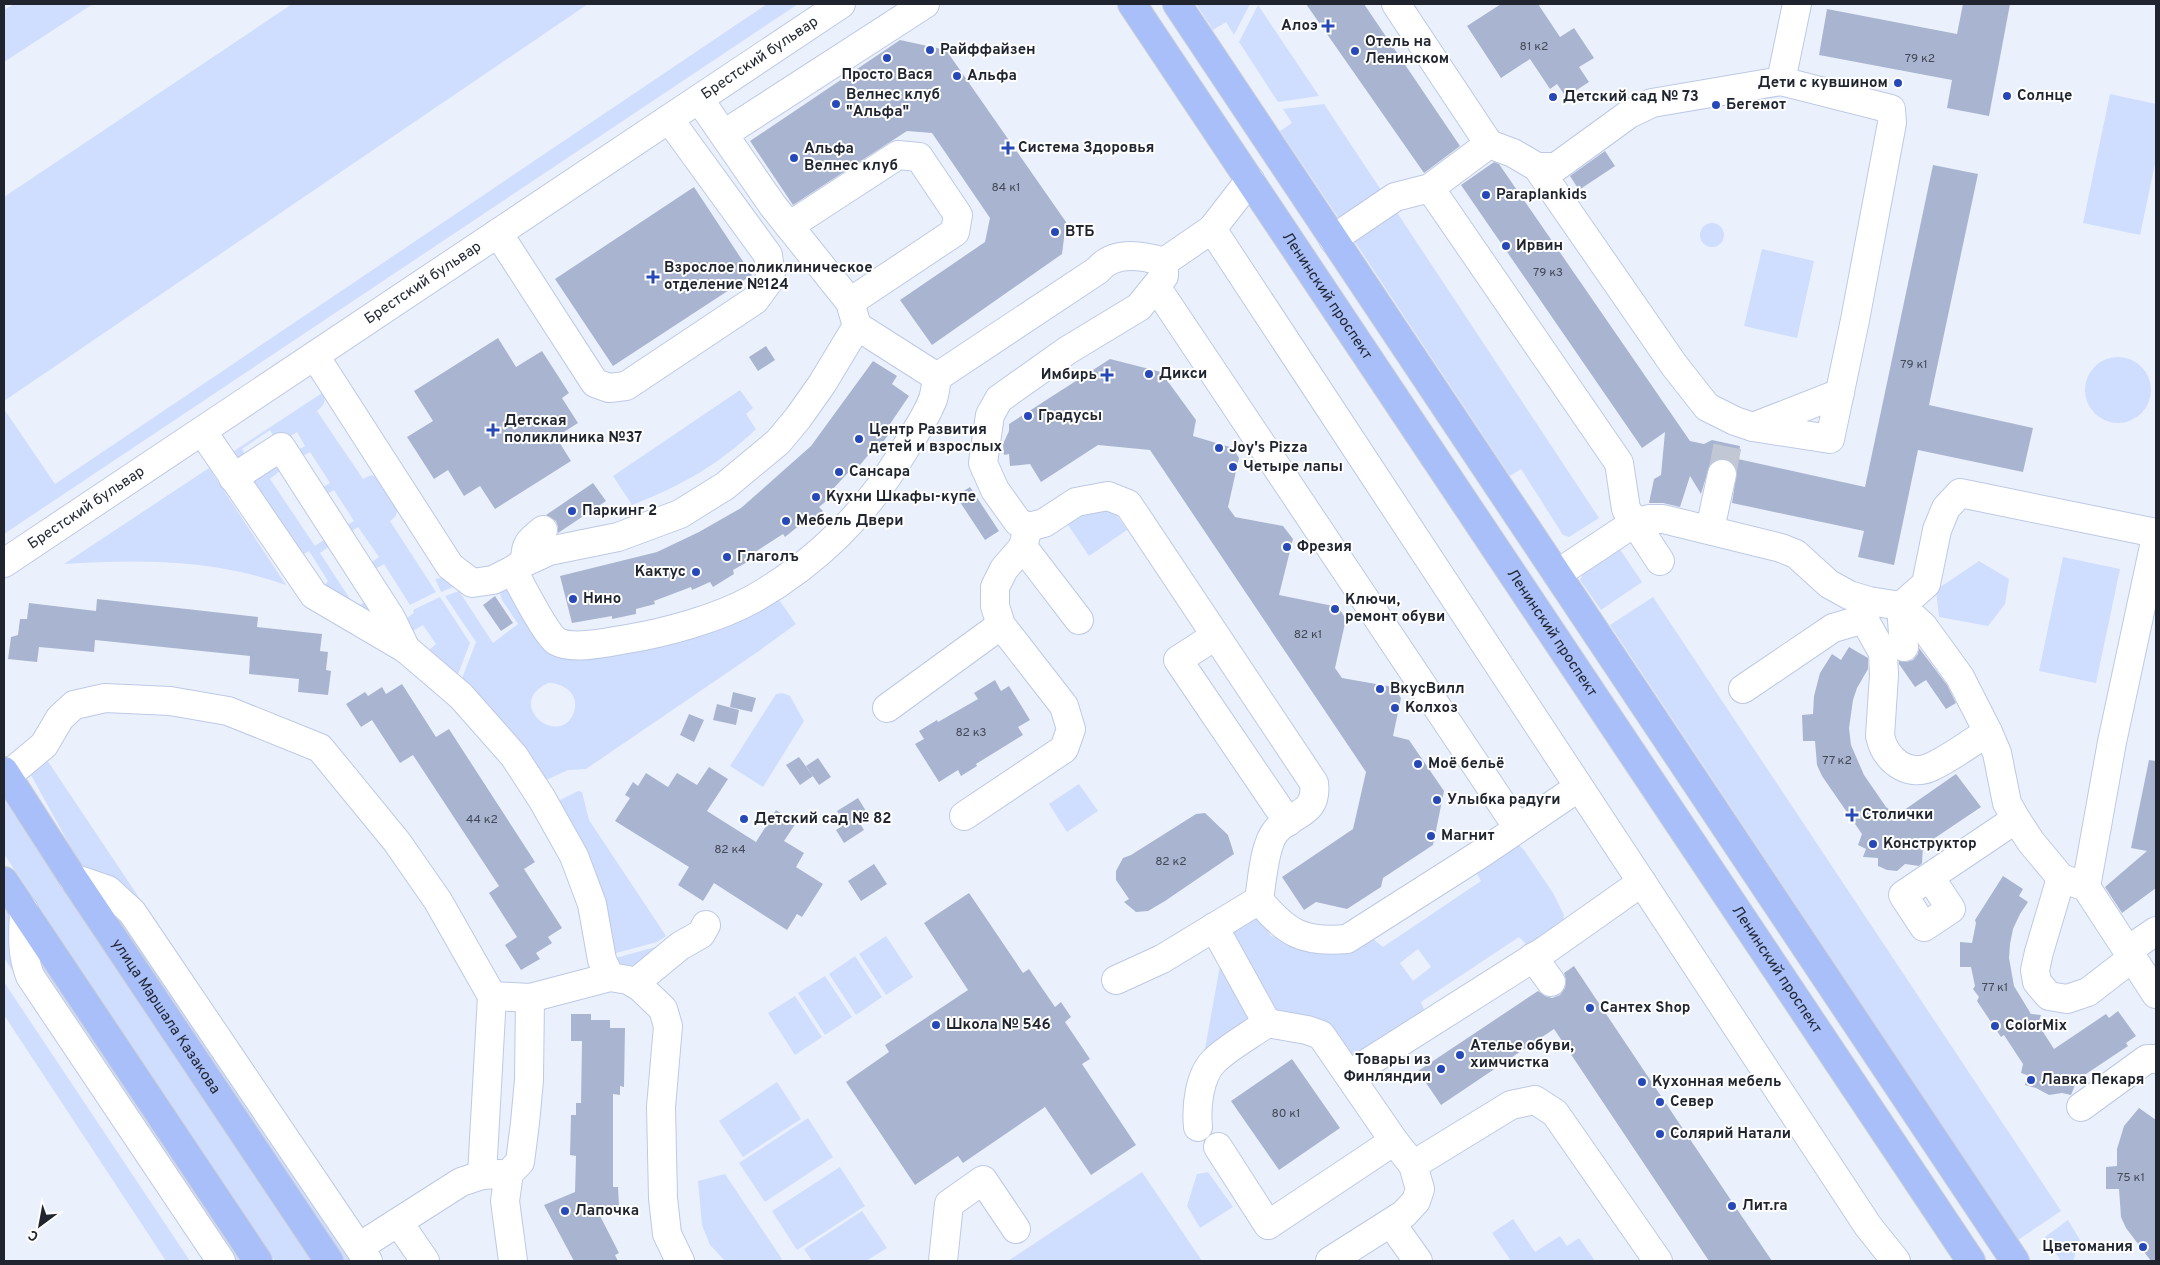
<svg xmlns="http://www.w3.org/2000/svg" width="2160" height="1265" font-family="Overpass,sans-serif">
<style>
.green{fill:#cfdefe;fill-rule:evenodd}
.building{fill:#a9b5d0}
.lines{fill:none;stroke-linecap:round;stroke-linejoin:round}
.minor-tunnel{stroke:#c2c8d3;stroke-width:28;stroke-dasharray:28 14;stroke-linecap:butt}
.minor-casing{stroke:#bdc9e5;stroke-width:30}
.major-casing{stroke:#cecfd1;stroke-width:30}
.minor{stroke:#fff;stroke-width:28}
.major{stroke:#a9bff9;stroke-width:28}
.poi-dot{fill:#2748b7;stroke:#fefefe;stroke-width:2}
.labels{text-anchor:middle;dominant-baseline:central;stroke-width:4;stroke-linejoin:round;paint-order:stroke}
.number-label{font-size:12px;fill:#424856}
.poi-label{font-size:15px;font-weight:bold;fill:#1f242e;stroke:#fefefe;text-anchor:start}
.street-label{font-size:15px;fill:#1f242e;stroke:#fefefe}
</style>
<rect width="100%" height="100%" fill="#ebf1fc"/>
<g class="green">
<path d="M14,4H93L4,62V10Z"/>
<path d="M292,4H588L4,401V197Z"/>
<path d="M767,4H798L4,534V409L55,484Z"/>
<path d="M1196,4H1250L1234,35L1226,22L1213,30Z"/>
<path d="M1258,5L1319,96L1278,102L1239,42Z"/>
<path d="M2110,94L2156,104V159L2140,235L2083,223Z"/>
<path d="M1324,104L1383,193L1340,220L1280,131L1292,123L1283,109Z"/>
<path d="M1394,208L1599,518L1569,537L1563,535L1521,469L1510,476L1353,239Z"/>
<circle cx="1712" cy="235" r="12"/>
<path d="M1762,249L1814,261L1797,338L1744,326Z"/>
<circle cx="2118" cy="390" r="33"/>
<path d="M740,390L753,408L746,414L756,429C720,464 679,487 632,505L613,476Z"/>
<path d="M322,393C328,400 323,406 317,411L363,479L371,475L377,477L398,510L395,517L390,521L436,592L410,605L384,564L373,570L369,564L379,557L358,527L349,533L344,527L354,521L334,490L324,496L320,489L330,483L310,452L299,458L295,452L305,446L297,432L281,442L276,441L270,430L242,449L245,454L244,464L228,455Z"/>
<path d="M273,465L279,466L280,471L270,479L315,546L325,539L330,542V546L320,553L356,608L366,601L370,603L373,612L369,617L325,593L324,586L328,581L309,551L299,557L296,556L248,486L254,477Z"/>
<path d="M209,468L286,585C213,559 140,559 64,564Z"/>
<path d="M1093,507L1113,510L1127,530L1089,556L1068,525Z"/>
<path d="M1617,545L1642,582L1601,610L1580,580L1589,563Z"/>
<path d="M2063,557L2120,569L2096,683L2039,671Z"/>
<path d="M1979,561L2009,579L2005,604L1988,626L1939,617L1936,590Z"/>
<path d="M442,578H446L456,586L441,592L435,579Z"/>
<path d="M506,584L551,655L565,657L777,597L796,624L759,651L586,769L568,770L540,783L459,686L476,642L445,596L459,591L493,643L518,624L502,600L500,594ZM548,683C564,683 580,694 574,712C560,750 503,704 548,683Z"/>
<path d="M440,597L470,643L455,682L425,654L436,644L423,625L411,632L404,620L414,613L413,610Z"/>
<path d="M1653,597L2061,1211L2018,1240L1610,625Z"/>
<path d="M782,693L790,696L804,721L763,787L730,766L776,694Z"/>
<path d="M45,757L142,902L124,886L80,864L31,775Z"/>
<path d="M1079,784L1098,811L1067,832L1049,804Z"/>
<path d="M578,791L582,792L589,820L666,936L657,942L609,955L556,802Z"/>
<path d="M4,799L312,1261H275L4,854Z"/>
<path d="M1514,844L1519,845L1524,850L1553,893L1564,915L1563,923L1528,946L1519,937L1421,1002L1425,1012L1351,1059L1265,1013L1208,1053L1205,1049L1226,932L1252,915L1259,919L1271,936L1342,954L1372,938L1383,947L1481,881L1476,872ZM1418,949L1431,967L1413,981L1400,963Z"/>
<path d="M4,900L11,921L15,974L4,958Z"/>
<path d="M107,904L114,907L353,1261H342Z"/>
<path d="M886,936L913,977L886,995L859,954Z"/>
<path d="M659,946C646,958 630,976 612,959Z"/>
<path d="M36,948L245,1261H234L39,969Z"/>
<path d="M855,956L882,997L856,1015L829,974Z"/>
<path d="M825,976L852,1017L825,1035L798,993Z"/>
<path d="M4,982L190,1261H166L4,1015Z"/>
<path d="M795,996L822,1037L795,1055L768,1013Z"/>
<path d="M777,1082L801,1119L743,1157L719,1121Z"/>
<path d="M808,1118L833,1157L765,1202L739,1163Z"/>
<path d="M840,1167L865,1206L797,1250L772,1211Z"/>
<path d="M1142,1172L1202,1261H1008Z"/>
<path d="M1208,1172L1233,1207L1200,1228L1187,1206L1197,1174Z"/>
<path d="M725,1174L782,1259L779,1261H725L710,1245L702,1225L698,1181Z"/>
<path d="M862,1211L887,1248L866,1261H812L804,1249Z"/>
<path d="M1513,1219L1535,1252L1560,1236L1567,1246L1579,1238L1595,1261H1511L1492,1233Z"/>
<path d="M2068,1220L2080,1240L2073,1261H2061L2045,1237Z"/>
</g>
<g class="building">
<path d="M1306,4H1364L1460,146L1424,173Z"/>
<path d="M1501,4H1538L1560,37L1574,28L1594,58L1579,67L1589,82L1566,97L1557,84L1550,89L1530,59L1501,78L1467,26Z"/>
<path d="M1963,4H2010L1989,116L1947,108L1952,80L1819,55L1827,9L1957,34Z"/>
<path d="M900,40L946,50L1066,222L1062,254L932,345L900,300L985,242L990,218L932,133L907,131L793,205L750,141Z"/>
<path d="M1605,151L1615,166L1579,190L1570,176Z"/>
<path d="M1494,162L1499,164L1690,441L1704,444L1712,440L1740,446L1738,459L1865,487L1933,165L1978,174L1929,405L2033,428L2023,472L1918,450L1894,565L1858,557L1864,531L1732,503L1737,470L1733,463L1726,459H1718L1710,464L1701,494L1690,476L1680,507L1663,503H1649L1654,479L1661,475L1665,432L1642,448L1461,185Z"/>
<path d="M694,187L752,275L613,366L555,279Z"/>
<path d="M498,338L516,367L542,351L569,393L562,398L578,423L556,437L571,461L495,509L480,486L464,496L448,470L434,479L407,437L433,421L414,391Z"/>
<path d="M766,346L775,360L758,371L749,357Z"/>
<path d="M1110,359L1161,372L1196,420L1193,436L1233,448L1239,458L1228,507L1235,517L1283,526L1293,539L1279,595L1338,607L1346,619L1335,668L1342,678L1393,687L1401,698L1393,736L1409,740L1444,791L1433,845L1383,878L1381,887L1347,909L1316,902L1304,910L1282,877L1353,829L1366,772L1150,450L1098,445L1041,482L1030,464L1010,466L1009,454L1004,455L1003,444L1009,431V424Z"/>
<path d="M873,361L897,376L892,384L909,396L888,427L892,430L877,450L874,448L860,465L857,463L832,490L835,494L819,507L823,511L804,527L801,524L785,537L783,534L749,556L751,560L733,570L734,574L713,587L710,582L692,590L691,587L654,601L655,604L636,609V614L612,619V616L572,623L560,576L657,552L699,532L741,508L811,446Z"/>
<path d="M593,483L606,501L558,533V527L556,521L546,515Z"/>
<path d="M970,487L999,531L985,540L956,496Z"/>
<path d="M495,596L513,623L501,631L483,605Z"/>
<path d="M97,599L258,617L257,627L322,634L320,651L328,652L326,670L331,671L328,695L298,692L299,679L249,674L250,656L95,640L94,652L39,647L37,662L8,659L11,637L18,635L20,619H27L29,603L96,611Z"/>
<path d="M1849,647L1868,658V669L1857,688L1853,700L1849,728L1851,745L1864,775L1886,807L1897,815L1956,774L1981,807L1923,846L1922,863L1919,866L1905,864L1897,871L1887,870L1878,866V858L1863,857L1866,849L1858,845L1862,834L1822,776L1817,765L1815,741H1803L1802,715L1813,714L1814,696L1820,673L1832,654L1841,660Z"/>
<path d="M1919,648L1947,685L1956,703L1946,709L1926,680L1915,687L1899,664V661L1906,662L1913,660L1918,654Z"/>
<path d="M995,680L1001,691L1009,686L1030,720L1018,727L1023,735L976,764L977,766L961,776L958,770L939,782L915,744L924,739L919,731L937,720L938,722L978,699L974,693Z"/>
<path d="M402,684L436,737L449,729L535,862L524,869L562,928L548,937L552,943L536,953L540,959L521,970L505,945L517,937L489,893L499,886L413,755L400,763L372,720L361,727L346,704L365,692L368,696L382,687L386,694Z"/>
<path d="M733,692L756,698L752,712L730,707Z"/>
<path d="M717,704L739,710L736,725L713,720Z"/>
<path d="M689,714L704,720L694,742L680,735Z"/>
<path d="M799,757L813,776L800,785L786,765Z"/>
<path d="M818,758L831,777L819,785L806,766Z"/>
<path d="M2149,760L2156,761V888L2122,913L2105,887L2147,851L2131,848Z"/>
<path d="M709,767L728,779L707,811L756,842L776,810L796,823L784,841L804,853L796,867L823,884L802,917L797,914L787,930L714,883L703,901L678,885L689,867L615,821L630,798L625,795L633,782L638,786L646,773L668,787L677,773L697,785Z"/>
<path d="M858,798L866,811L846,824L837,811Z"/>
<path d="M1205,813L1228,835L1234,854L1165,901L1148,911L1136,912L1124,902L1129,899L1116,880V871L1123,858L1131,855L1196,814Z"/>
<path d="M856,817L864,830L844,843L836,830Z"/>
<path d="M874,864L887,884L861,901L848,881Z"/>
<path d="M2003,876L2023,889L2019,896L2028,902L2020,914L2013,929L2010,944L2009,958L2014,986L2031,1014L2041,1015L2038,1024L2054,1049L2106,1014L2109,1018L2118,1011L2136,1036L2126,1043L2128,1046L2083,1076L2081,1086L2075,1085L2071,1095L2062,1093L2049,1095L2036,1088L2025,1085L2027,1075L2021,1073L2023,1064L2004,1035L2001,1037L1977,1001L1979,997L1973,989L1975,986L1971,967H1960V942L1972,943L1976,923L1975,920Z"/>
<path d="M969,893L1023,973L1029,969L1055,1007L1061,1002L1071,1017L1065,1022L1090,1059L1082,1064L1136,1145L1091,1175L1045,1107L963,1163L958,1156L915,1185L846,1082L889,1052L885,1045L968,990L924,923Z"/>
<path d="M1574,966L1677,1120L1772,1261H1709L1554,1029L1441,1105L1418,1071L1538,991L1545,996L1552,998L1560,995L1565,988L1566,980L1564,973Z"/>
<path d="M571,1014H591V1020H610V1028H625L624,1087L620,1086V1095L613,1094V1187H618L619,1206H595L619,1253L615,1255L618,1261H574L544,1205L575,1192L576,1156L570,1155L571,1115H576V1103H581L582,1041H571Z"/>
<path d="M1292,1059L1340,1128L1279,1170L1231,1101Z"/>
<path d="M2139,1108L2156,1120V1261H2151L2126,1228L2121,1217L2119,1189H2106V1167L2117,1166V1149L2124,1126Z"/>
</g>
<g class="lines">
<path class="minor-tunnel" d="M1722,474L1728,443"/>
<defs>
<g id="minor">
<path d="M1396,4L1489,144"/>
<path d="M699,99L773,206L850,302L857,326L937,377L1098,270C1114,250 1142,255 1164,262L1212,229L1250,180"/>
<path d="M724,134L925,4"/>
<path d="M1537,167L1674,365L1707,407L1735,421L1753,427L1830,439L1855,320L1892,123L1891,109L1781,81"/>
<path d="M1430,188L1619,463L1626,509L1660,561"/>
<path d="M789,226L898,155L919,157L958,215L955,232L850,302"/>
<path d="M1212,229L1868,1226L1896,1261"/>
<path d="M498,233L595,383L609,388L626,386L755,300L771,278L768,255L669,119"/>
<path d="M1333,239L1395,197L1430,188L1489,144L1513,153L1537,167H1556L1629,114L1652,103L1781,81L1797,4"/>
<path d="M1164,262V276L1139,307L1068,350L999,399L990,415L983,463L995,490L1018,522L1028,527L1044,523L1076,502L1108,496L1128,504L1314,783C1318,815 1293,812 1276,831C1264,845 1262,882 1259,900"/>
<path d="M1161,294L1518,828"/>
<path d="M857,326L822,384L798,418L778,442L725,486L680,514L618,537L549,551L525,562L513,570C519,582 547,636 556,641C573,651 609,642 627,639C665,633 719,618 753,599C815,564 867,513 903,452C913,436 926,418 933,399C935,393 936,384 937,377"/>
<path d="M315,356L450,566L472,583L493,580L513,570"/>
<path d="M1753,427L1840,393"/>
<path d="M202,431L314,595L406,649L461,696L514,756L542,799L574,856L592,904L602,960L610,977L628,980L640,987L663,1009L668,1026L661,1107L663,1198L667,1234L680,1261"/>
<path d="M233,478L281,447L391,618L406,649"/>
<path d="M1710,529L1722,474"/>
<path d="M1023,547L1079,620"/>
<path d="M525,562C525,544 529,541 543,530"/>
<path id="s1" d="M4,563L841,4"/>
<path d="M1557,574L1634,523L1649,519H1663L1781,548L1796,554L1829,584L1849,595L1869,601L1901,606L1923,626L1960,677L1988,732L1997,753L2007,803L2016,819L2031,842L2061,878L2086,887L2156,994"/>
<path d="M1864,619L1883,653L1884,675L1880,736C1885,759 1907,778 1931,767C1951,758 1970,743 1988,732"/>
<path d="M1215,636L1178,660L1288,822"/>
<path d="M1904,647L1901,606L1926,584L1937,530L1946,508L1960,493L2156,533"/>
<path d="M1743,689L1833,628L1864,619L1869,602"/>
<path d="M887,708L1001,625"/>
<path d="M7,776L44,745L60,718L74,705L105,698L170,701L228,711L320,748L397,842L438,901L492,996L530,998L610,977"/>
<path d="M964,816L1064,749L1071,729L1064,706L1001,625L995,606V587L1004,569L1023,547L1028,527"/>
<path d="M1930,877L1951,909L1924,927L1903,895L2016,819"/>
<path d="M73,878L108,890L132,912L368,1261"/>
<path d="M2061,878L2039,952L2035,970L2037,982L2049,996L2067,999L2088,992L2132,958"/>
<path d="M2086,887L2112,742L2156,537"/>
<path d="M24,910C23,935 21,952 30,976L221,1261"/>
<path d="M1214,927L1267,1023"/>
<path d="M2128,950L2156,931"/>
<path d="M1533,957L1551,982"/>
<path d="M1116,980L1162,959L1259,900C1286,933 1303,943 1347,939L1482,853L1579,787"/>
<path d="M635,983L680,946L701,934L706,925"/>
<path d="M1350,1074L1547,949L1642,882"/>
<path d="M2081,1107L2147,1059H2156"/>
<path d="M1198,1127C1196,1107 1199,1076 1214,1061C1227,1048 1252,1034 1267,1023L1307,1030L1321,1035L1394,1141L1413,1165L1420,1189L1416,1201L1404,1214L1330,1261"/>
<path d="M1218,1147L1268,1225L1394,1141"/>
<path d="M1413,1165L1511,1105L1535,1100L1555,1113L1658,1261"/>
<path d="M482,1175L492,996"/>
<path d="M399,1223L425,1261"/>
<path d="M1391,1223L1418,1261"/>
<path d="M359,1247L461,1182L482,1175L500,1174"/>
<path d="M513,1261L505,1201L509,1173L520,1162L525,1123L529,1080L530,998"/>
<path d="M943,1261L949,1204L983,1180L1016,1229"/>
</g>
<g id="major">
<path id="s2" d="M1132,4L1971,1261"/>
<path d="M1177,4L2015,1261"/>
<path id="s3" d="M4,771L73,878L329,1261"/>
<path d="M4,881L258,1261"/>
</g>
</defs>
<use href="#minor" class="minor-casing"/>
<use href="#major" class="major-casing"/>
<use href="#minor" class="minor"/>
<use href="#major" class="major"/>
</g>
<g class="poi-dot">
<path d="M1325.5 18.5h5v5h5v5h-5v5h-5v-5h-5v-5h5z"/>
<circle cx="930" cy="50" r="5"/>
<circle cx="1355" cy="51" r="5"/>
<circle cx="887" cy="58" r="5"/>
<circle cx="957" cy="76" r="5"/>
<circle cx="1898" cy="83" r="5"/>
<circle cx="2007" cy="96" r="5"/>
<circle cx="1553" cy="97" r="5"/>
<circle cx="836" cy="104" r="5"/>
<circle cx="1716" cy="105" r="5"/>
<path d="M1005.5 140.5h5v5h5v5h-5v5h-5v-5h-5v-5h5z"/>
<circle cx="794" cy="158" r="5"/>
<circle cx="1486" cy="195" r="5"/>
<circle cx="1055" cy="232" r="5"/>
<circle cx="1506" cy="246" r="5"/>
<path d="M650.5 269.5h5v5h5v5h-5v5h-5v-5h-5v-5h5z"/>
<circle cx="1149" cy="374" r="5"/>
<path d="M1104.5 367.5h5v5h5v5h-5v5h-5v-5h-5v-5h5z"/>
<circle cx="1028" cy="416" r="5"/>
<path d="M490.5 422.5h5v5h5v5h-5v5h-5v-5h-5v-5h5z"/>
<circle cx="859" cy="439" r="5"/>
<circle cx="1219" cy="448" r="5"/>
<circle cx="1233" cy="467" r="5"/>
<circle cx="839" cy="472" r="5"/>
<circle cx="816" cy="497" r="5"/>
<circle cx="572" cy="511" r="5"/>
<circle cx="786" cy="521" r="5"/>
<circle cx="1287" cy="547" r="5"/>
<circle cx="727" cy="557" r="5"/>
<circle cx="696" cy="572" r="5"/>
<circle cx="573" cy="599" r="5"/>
<circle cx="1335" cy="609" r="5"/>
<circle cx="1380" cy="689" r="5"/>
<circle cx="1395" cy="708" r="5"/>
<circle cx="1418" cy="764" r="5"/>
<circle cx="1437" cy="800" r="5"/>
<path d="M1849.5 807.5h5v5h5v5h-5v5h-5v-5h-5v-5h5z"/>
<circle cx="744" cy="819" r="5"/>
<circle cx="1431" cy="836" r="5"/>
<circle cx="1873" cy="844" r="5"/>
<circle cx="1590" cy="1008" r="5"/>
<circle cx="936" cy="1025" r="5"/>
<circle cx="1995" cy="1026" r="5"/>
<circle cx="1460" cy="1055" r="5"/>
<circle cx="1441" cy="1069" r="5"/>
<circle cx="2031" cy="1080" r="5"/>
<circle cx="1642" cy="1082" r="5"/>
<circle cx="1660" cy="1102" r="5"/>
<circle cx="1660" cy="1134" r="5"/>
<circle cx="1732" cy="1206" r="5"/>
<circle cx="565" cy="1211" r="5"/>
<circle cx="2143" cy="1247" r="5"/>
</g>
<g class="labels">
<g class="number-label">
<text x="1534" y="47">81 к2</text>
<text x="1920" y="59">79 к2</text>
<text x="1006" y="188">84 к1</text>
<text x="1548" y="273">79 к3</text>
<text x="1914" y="365">79 к1</text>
<text x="1308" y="635">82 к1</text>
<text x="971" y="733">82 к3</text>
<text x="1837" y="761">77 к2</text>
<text x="482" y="820">44 к2</text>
<text x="730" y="850">82 к4</text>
<text x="1171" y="862">82 к2</text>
<text x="1995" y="988">77 к1</text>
<text x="1286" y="1114">80 к1</text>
<text x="2131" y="1178">75 к1</text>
</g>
<g class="poi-label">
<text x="1318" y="26" text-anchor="end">Алоэ</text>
<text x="1365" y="42">Отель на<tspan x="1365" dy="17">Ленинском</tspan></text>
<text x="940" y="50">Райффайзен</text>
<text x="887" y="75" text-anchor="middle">Просто Вася</text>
<text x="967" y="76">Альфа</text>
<text x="1888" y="83" text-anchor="end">Дети с кувшином</text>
<text x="846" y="95">Велнес клуб<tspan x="846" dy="17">"Альфа"</tspan></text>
<text x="2017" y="96">Солнце</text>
<text x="1563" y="97">Детский сад № 73</text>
<text x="1726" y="105">Бегемот</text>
<text x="1018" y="148">Система Здоровья</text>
<text x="804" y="149">Альфа<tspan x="804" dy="17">Велнес клуб</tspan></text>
<text x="1496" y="195">Paraplankids</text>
<text x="1065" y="232">ВТБ</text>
<text x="1516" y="246">Ирвин</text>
<text x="664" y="268">Взрослое поликлиническое<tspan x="664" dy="17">отделение №124</tspan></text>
<text x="1159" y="374">Дикси</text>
<text x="1097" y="375" text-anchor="end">Имбирь</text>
<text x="1038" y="416">Градусы</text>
<text x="504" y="421">Детская<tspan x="504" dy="17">поликлиника №37</tspan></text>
<text x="869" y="430">Центр Развития<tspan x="869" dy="17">детей и взрослых</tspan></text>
<text x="1229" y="448">Joy's Pizza</text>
<text x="1243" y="467">Четыре лапы</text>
<text x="849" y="472">Сансара</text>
<text x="826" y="497">Кухни Шкафы-купе</text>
<text x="582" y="511">Паркинг 2</text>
<text x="796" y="521">Мебель Двери</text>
<text x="1297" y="547">Фрезия</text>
<text x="737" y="557">Глаголъ</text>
<text x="686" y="572" text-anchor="end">Кактус</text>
<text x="583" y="599">Нино</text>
<text x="1345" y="600">Ключи,<tspan x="1345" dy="17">ремонт обуви</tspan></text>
<text x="1390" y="689">ВкусВилл</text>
<text x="1405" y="708">Колхоз</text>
<text x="1428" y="764">Моё бельё</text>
<text x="1447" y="800">Улыбка радуги</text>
<text x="1862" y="815">Столички</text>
<text x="754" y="819">Детский сад № 82</text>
<text x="1441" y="836">Магнит</text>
<text x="1883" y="844">Конструктор</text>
<text x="1600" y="1008">Сантех Shop</text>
<text x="946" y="1025">Школа № 546</text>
<text x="2005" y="1026">ColorMix</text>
<text x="1470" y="1046">Ателье обуви,<tspan x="1470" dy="17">химчистка</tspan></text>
<text x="1431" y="1060" text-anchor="end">Товары из<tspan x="1431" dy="17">Финляндии</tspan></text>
<text x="2041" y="1080">Лавка Пекаря</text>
<text x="1652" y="1082">Кухонная мебель</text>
<text x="1670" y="1102">Север</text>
<text x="1670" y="1134">Солярий Натали</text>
<text x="1742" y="1206">Лит.ra</text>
<text x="575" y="1211">Лапочка</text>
<text x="2133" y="1247" text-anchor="end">Цветомания</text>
</g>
<g class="street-label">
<text stroke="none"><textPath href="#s1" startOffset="909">Брестский бульвар</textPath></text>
<text stroke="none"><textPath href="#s1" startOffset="504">Брестский бульвар</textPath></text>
<text stroke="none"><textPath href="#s2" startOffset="351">Ленинский проспект</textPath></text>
<text stroke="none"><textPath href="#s1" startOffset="99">Брестский бульвар</textPath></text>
<text stroke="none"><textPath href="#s2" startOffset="756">Ленинский проспект</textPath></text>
<text stroke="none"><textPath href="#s2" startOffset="1161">Ленинский проспект</textPath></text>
<text stroke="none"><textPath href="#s3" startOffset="294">улица Маршала Казакова</textPath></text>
</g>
</g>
<rect width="2160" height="1265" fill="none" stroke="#1f242e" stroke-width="10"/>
<g transform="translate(40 1225) rotate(212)" stroke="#fefefe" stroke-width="4" paint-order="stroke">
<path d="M0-4L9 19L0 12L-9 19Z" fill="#1f242e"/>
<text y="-8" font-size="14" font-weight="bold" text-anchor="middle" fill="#1f242e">С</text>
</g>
</svg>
